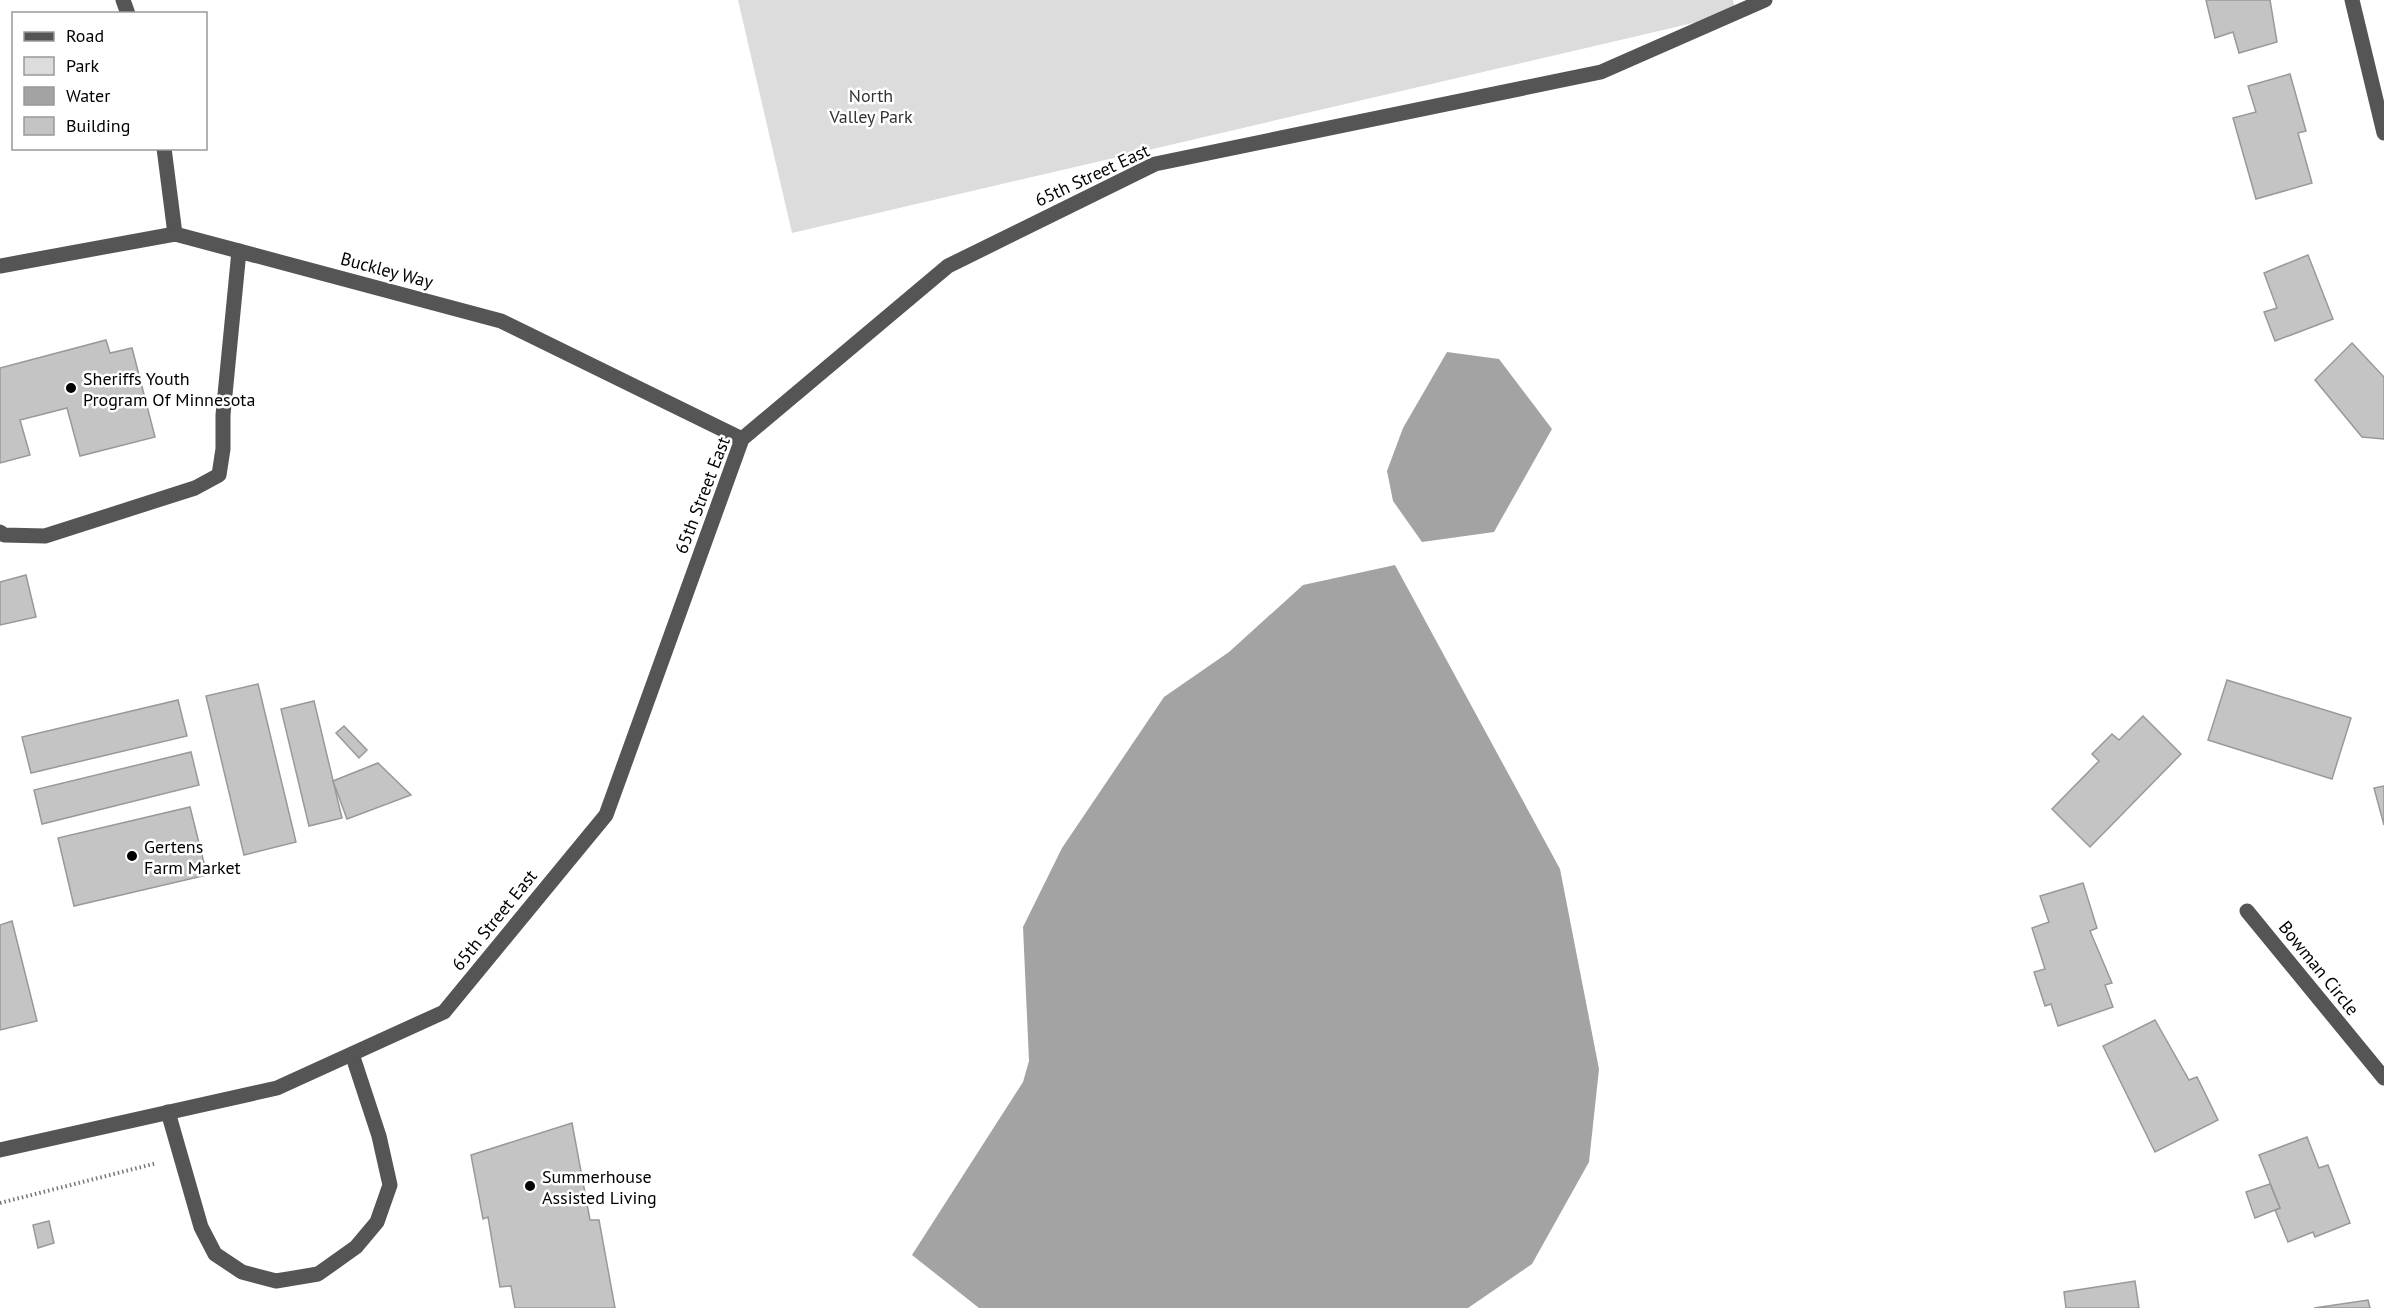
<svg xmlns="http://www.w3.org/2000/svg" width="2384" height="1308" font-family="'PT Sans',sans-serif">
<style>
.green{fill:#dcdcdc}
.water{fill:#a3a3a3}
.building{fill:#c4c4c4;stroke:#999;stroke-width:1.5}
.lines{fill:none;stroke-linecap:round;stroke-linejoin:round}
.path{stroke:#777;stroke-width:4;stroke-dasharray:1.5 3;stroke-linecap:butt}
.minor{stroke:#555;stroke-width:15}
.poi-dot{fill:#000;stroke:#fff;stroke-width:2}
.labels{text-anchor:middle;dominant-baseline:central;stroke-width:5;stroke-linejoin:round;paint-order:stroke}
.park-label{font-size:18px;fill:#333;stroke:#fff}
.street-label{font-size:18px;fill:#000;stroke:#fff}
.poi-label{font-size:18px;fill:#000;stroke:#fff;text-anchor:start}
</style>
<rect width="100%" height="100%" fill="#fff"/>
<path class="green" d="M738,0H1733L1736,13L792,233Z"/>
<g class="water">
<path d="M1447,352L1499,359L1552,429L1494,532L1422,542L1393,501L1387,471L1403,428Z"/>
<path d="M1395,565L1560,869L1599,1069L1589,1162L1532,1264L1468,1308H979L912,1255L1023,1082L1029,1061L1023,927L1062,848L1164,697L1229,652L1303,585Z"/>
</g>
<g class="building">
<path d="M2206,0H2270L2277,42L2239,53L2233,32L2215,38Z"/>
<path d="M2290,74L2306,131L2298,133L2312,183L2256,199L2233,118L2256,112L2248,86Z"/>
<path d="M2308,255L2333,319L2275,341L2264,312L2277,308L2264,273Z"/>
<path d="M106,340L110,353L132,348L155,437L80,456L67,408L20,420L30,455L0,463V368Z"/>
<path d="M2352,343L2384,377V439L2362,437L2315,380Z"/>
<path d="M26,575L36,617L0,625V582Z"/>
<path d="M2227,680L2351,718L2332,779L2208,740Z"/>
<path d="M258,684L296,842L244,855L206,696Z"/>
<path d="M178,700L187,736L31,773L22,737Z"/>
<path d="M314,701L342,818L309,826L281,709Z"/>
<path d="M2143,716L2181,754L2090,847L2052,809L2099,761L2092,754L2112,734L2119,740Z"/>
<path d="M344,726L367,750L359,758L336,733Z"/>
<path d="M191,752L199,785L42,824L34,790Z"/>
<path d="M378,763L411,795L347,819L333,781Z"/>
<path d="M2384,786V825L2374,788Z"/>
<path d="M190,807L207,875L74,906L58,838Z"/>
<path d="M2083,883L2097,928L2090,931L2112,983L2105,985L2113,1007L2058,1026L2051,1004L2045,1006L2034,972L2045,969L2032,928L2049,922L2040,896Z"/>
<path d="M12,921L37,1021L0,1030V925Z"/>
<path d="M2155,1020L2189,1080L2197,1077L2218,1120L2155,1152L2103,1046Z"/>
<path d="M572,1123L590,1220H599L615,1308H515L511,1286L500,1287L488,1217L483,1219L471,1155Z"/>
<path d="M2307,1137L2319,1168L2328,1165L2350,1223L2315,1237L2313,1232L2288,1242L2275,1210L2280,1208L2259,1155Z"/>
<path d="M2270,1184L2280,1208L2255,1218L2246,1192Z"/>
<path d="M49,1221L54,1243L38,1248L33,1225Z"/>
<path d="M2135,1281L2139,1308H2066L2064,1292Z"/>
<path d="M2368,1300L2370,1308H2314Z"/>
</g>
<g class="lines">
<path class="path" d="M0,1203L157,1163"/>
<g class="minor">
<path d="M123,0L128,14"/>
<path d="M2352,0L2384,133"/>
<path d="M164,148L175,234"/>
<path d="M0,266L175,234L501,321L742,439"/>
<path d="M0,532L4,535L45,536L195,488L219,475L223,449V415L239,251"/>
<path d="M2247,911L2384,1078"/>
<path d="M168,1112L201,1227L215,1254L242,1272L276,1281L318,1274L356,1247L377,1222L390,1185L379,1136L352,1054"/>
<path d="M0,1150L277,1088L444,1012L606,815L742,439L948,266L1155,164L1601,72L1765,0"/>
</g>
</g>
<g class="poi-dot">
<circle cx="71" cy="388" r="6"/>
<circle cx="132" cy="856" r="6"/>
<circle cx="530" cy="1186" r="6"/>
</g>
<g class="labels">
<g class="park-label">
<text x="871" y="95">North<tspan x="871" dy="21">Valley Park</tspan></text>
</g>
<g class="street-label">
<text transform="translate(1092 175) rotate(-25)">65th Street East</text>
<text transform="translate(387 270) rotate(15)">Buckley Way</text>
<text transform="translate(702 495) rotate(-69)">65th Street East</text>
<text transform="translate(494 920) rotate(-51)">65th Street East</text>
<text transform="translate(2319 968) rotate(51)">Bowman Circle</text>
</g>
<g class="poi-label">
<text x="83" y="378">Sheriffs Youth<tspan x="83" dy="21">Program Of Minnesota</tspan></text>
<text x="144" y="846">Gertens<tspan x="144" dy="21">Farm Market</tspan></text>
<text x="542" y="1176">Summerhouse<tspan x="542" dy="21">Assisted Living</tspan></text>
</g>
</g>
<rect x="12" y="12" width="195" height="138" fill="#ffffff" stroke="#999999" stroke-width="1.5"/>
<rect x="24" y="32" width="30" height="9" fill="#555555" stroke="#999999" stroke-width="1.5"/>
<text x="66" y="42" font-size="18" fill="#000000">Road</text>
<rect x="24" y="57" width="30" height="18" fill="#dcdcdc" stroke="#999999" stroke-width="1.5"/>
<text x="66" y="72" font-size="18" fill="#000000">Park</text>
<rect x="24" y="87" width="30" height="18" fill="#a3a3a3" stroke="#999999" stroke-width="1.5"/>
<text x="66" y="102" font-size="18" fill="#000000">Water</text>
<rect x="24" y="117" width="30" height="18" fill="#c4c4c4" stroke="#999999" stroke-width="1.5"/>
<text x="66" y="132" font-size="18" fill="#000000">Building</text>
</svg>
